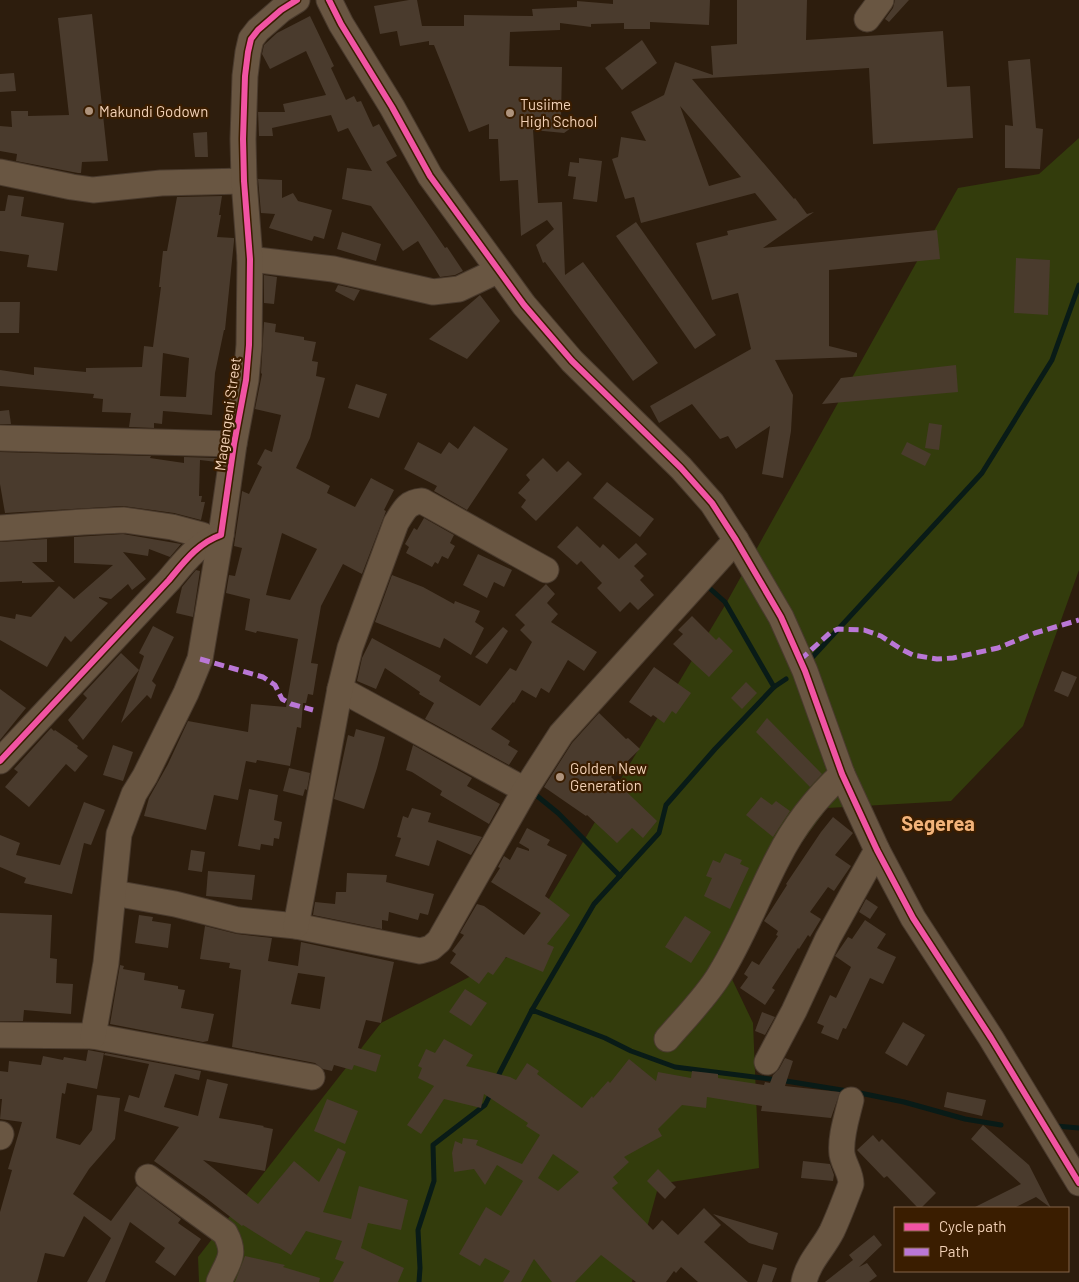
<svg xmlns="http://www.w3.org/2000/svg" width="1079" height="1282" font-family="Barlow,sans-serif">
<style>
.green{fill:#333c0c}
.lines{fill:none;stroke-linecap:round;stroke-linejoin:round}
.stream{stroke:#091b17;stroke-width:5}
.building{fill:#4a3b2d;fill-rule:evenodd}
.minor-casing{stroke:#493a2d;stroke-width:27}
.minor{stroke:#695642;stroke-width:25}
.quiet{stroke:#ba77d6;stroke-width:5;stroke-dasharray:10 5;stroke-linecap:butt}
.cycleway-casing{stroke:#3a1d00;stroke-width:9}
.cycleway{stroke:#f153a3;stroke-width:6}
.poi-dot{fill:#ae937c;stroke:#3a1d00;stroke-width:2}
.labels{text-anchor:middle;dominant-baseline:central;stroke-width:4.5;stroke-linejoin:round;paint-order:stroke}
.poi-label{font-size:15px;fill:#f3d2b7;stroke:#3a1d00;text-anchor:start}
.street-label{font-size:15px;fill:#f3d2b7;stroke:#3a1d00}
.district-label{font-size:20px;font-weight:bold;fill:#f2b37a;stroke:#3a1d00}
</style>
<rect width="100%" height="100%" fill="#2d1d0d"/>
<path class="green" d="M1079,138V570L1023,726L951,801L827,808L720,954L753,1023L759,1168L659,1184L632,1282H199L198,1257L381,1023L517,952L724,607L958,188L1039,174Z"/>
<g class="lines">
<g class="stream">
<path d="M706,585L725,602L774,687"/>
<path d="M808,662L982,473L1052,360L1079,285"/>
<path d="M531,791L558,813L620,876"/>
<path d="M532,1010L594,904L659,833L666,805L715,749L774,687L786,679"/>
<path d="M496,1080L532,1010L605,1038L631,1051L675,1067L786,1081L860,1093L904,1102L965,1119L1001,1125"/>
<path d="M1056,1126L1079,1128"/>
<path d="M419,1282L420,1268L418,1230L434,1181L433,1145L485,1105L491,1093"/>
</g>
</g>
<g class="building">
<path d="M409,0H417L422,26H464V15L533,16L532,9L577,7V1L613,4V0H710L709,25L650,22V29H624V23L591,24V27L560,23V30L510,32L509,66L562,67L561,118L581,121L564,133L533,130L538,203L562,202L565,275L583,262L658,363L633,381L545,262L543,263L536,245L554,229L547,220L521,236L518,180L500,181L498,139H489V124L469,132L434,45H429V41L400,46L397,31L380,34L374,6Z"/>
<path d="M737,0H807L806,40L943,31L947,87L970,86L973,138L873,144L869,68L692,79L794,199L795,198L807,214L814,212L763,248L937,230L940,259L829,270V346L857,353V357L775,360L793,395L791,431L783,478L762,474L770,426L736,449L728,436L720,439L692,404L659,423L650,406L751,349L738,293L712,300L696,243L728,235L727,231L777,220L755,193L641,223L634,197L625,199L612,159L618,157L621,137L646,141L631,112L664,95L675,62L713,75L711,46L737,44ZM680,106L741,177L709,186Z"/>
<path d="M895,0H909L889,22L885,19L893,8Z"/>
<path d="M92,14L108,161L82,162L81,173H78L16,161L17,154L0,151V126L12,127L11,111H28V116L69,115L58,18Z"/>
<path d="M310,16L334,66L331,68L346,100L354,96L357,102L361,101L373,127L379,124L397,156L386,162L445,248L447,247L463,271L455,275L440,277L418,241L403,251L371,206L342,199L347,168L372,171L348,128L338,132L331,115L272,128L273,136H259L258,112H285L283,104L326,95L306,51L270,69L262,54L264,45L277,33Z"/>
<path d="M642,40L657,63L622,90L605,68Z"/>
<path d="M1030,59L1036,128L1043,129L1040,169L1005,168V125L1013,126L1008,61Z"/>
<path d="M14,73L16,91L0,92V74Z"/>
<path d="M207,132L208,157H195L193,133Z"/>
<path d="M579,158L602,161L597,202L573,199L576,177L568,176L570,162L579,163Z"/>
<path d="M258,179L282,180V198L293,193L298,201L332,210L324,239L314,236L312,241L269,228L275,214L261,213Z"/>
<path d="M8,195L24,197L21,216L64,223L57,271L27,267L29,255L0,251V211H5Z"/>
<path d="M222,196L219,215H221L217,237L234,238V241L225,330H224L215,373L212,415L163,411L162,424L154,423V428L129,427L131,413L102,412L103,399L93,398L94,394L0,386V370L34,375V367L86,372V368L142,367L144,346L153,347L161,287H159L163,251H167L177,197ZM163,353L189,358L186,397L160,396Z"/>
<path d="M636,222L716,335L695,349L616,236Z"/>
<path d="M342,232L381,244L376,261L337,249Z"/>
<path d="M1016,258L1050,260L1048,315L1014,313Z"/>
<path d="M264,275L277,277L274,304L264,303Z"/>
<path d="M338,285L360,290L354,301L335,291Z"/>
<path d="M480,295L500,321L467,359L429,339Z"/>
<path d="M0,302H20L19,333H0Z"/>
<path d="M264,322L276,324L275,332L304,337V340L316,342L312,361L318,362L316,376L325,378L310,438L296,468L330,486L327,493L355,507L371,478L394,490L384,510L386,511L362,574L343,564L321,606L311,663L318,664L313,695L308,694L306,703H303L301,728L297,727L290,766L257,760L256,763L246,761L238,800L214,795L206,830L144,816L149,798L168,764L188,721L248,732L251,704L286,707L298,639L257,631L256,633L245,630L250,599L226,593L229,575L235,576L242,548L234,546L242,492V491L249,494L262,467L257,464L265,449L272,452L281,415L255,409L262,374L261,373ZM282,533L317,549L290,600L266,595Z"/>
<path d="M956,365L958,392L822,404L841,378Z"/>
<path d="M356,384L387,394L379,418L348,408Z"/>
<path d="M9,410L11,424H0V411Z"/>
<path d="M929,423L942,425L939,450L925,448Z"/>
<path d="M474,426L508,449L467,510L434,491L437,486L404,469L418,442L441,454L449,442L458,449Z"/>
<path d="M907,442L931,454L925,466L901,454Z"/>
<path d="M0,452L151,456L150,458L184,463V457L217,458V462L200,460L199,496H202L201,502H205L201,520L174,513L123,506L5,513L0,484Z"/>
<path d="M543,458L557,472L568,461L582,474L536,521L521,507L526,500L518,493L530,480L526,475Z"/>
<path d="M607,482L654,519L640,537L593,498Z"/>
<path d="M424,518L454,535L450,543L455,546L448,559L442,556L438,564L435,562L432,567L406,553L409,547L405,544L414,528L417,530Z"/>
<path d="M577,526L600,548L603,544L619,559L636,543L647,554L634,566L644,576L640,580L654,595L638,610L630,602L620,612L597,588L602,583L581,561L577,565L557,547Z"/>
<path d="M123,534L181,544L170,557L149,549L148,556L123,552L146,579L132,590L128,584L111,599L99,597V598L108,603L71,642L65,636L47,667L0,640V616L15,619L16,614L31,617L59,586L74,599L113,565L74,563V537Z"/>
<path d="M47,539V562H32L55,582L22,583V581L0,582V542Z"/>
<path d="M478,554L512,570L504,587L494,582L487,598L463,585Z"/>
<path d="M196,570L200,571L193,617L176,613L182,587Z"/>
<path d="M392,575L423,587L454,604L455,601L480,611L475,622L484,628L471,655L444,638L440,648L375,622Z"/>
<path d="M546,584L555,594L547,603L558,614L551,622L597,652L584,671L568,660L549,693L541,688L536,698L522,690L514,703L513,702L491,729L510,741L508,745L518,751L509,765L425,719L434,703L419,694L420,692L385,668L376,689L357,681L362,658L372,638L441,676L439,681L480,706L510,668L516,671L532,642L520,630L525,625L515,615Z"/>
<path d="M692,616L716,640L719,637L733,651L709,677L673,644L683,634L678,630Z"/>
<path d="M153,626L174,637L152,681L156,685L151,699L147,695L121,723L144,656L139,653Z"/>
<path d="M503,627L508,631L487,664L475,657Z"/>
<path d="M121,653L139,670L83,740L68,720L87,698L83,694Z"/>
<path d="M654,667L691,693L676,714L672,711L664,723L653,715L651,717L629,702Z"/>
<path d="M1062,671L1077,677L1068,697L1054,691Z"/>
<path d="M746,682L757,693L742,709L731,698Z"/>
<path d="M0,689L26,708L0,740Z"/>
<path d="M599,713L626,739L628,738L640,749L611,777L657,821L643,838L632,828L617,843L587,815L586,816L544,787L572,743Z"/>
<path d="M767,718L822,774L810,787L756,732Z"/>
<path d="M51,728L54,731L55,730L78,746L77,748L88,756L75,772L66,764L29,807L5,787L18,772L14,769Z"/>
<path d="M356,729L385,737L377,768L364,809L334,799L348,735L354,737Z"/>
<path d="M113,745L133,752L123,781L103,775Z"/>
<path d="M413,745L472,778L467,786L500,804L489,824L440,795L442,791L412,772L406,770Z"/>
<path d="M289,768L310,773L307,790L305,789L303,796L283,791Z"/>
<path d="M249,789L278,795L274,820L282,822L279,839L274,838L273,846L261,844L260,850L238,846Z"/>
<path d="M761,797L772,805L776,801L790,811L773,837L746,815Z"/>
<path d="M84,802L105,810L91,845L84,843L72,894L24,883L26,878L0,867V835L20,843L16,855L60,865Z"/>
<path d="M412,808L431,813L428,822L482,837L471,855L437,840L429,866L395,856L401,838L397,837L403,816L408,818Z"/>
<path d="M833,817L853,833L835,855L851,866L834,891L828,887L810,912L821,919L810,937L808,935L799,949L798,948L772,988L775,990L765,1005L740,988L748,977L744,974L752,961L759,965L778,936L776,935L778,931L764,921L787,885L786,884L821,832Z"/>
<path d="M527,828L550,840L547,845L567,855L545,896L570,915L547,944L554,947L543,972L506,957L493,975L488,972L479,984L450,963L456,954L452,951L464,935L460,933L477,904L484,906L524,935L541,913L491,882L500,868L498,867L504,856L510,860L517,847L529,851V849L519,843Z"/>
<path d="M191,850L205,852L202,872L188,870Z"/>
<path d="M725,853L742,860L740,864L749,868L730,909L704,896L712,878L706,876L713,860L720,863Z"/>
<path d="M208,871L255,875L252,900L206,896Z"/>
<path d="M347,873L387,875L386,882L434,894L428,915L420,913L418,920L389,912L388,921L382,920V929L313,915L315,902L335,904L336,892H346Z"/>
<path d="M866,899L878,907L870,919L859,912Z"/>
<path d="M0,913L52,915L50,958L57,959L56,983L73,984L71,1014L24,1010L23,1021H0Z"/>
<path d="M139,915L153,917L152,921L171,924L168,948L135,943Z"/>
<path d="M685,916L711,932L691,963L665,947Z"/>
<path d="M865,920L886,934L877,948L896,957L883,984L870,978L846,1029L843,1028L838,1040L821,1033L824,1026L817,1023L830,995L836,998L851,967L835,956L837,953L848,937L852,939Z"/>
<path d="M205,926L237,934L272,938L268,961L298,966L301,942L394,962L381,1023L366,1020L358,1048L381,1055L376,1072L354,1065L352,1070L334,1065L332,1071L323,1069L315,1063L232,1047L241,970L229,968L230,963L200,959ZM298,973L325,977L320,1009L291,1004Z"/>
<path d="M120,965L124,966L123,969L145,973L144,980L178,986V989L185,990L181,1008L214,1014L208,1041L203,1042L110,1024Z"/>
<path d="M465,989L487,1003L471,1026L449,1012Z"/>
<path d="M762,1012L775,1017L765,1035L755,1031Z"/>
<path d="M903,1022L925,1035L907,1066L885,1053Z"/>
<path d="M444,1039L473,1055L466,1066L510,1077L516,1080L527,1063L539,1071L537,1074L582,1108L592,1096L593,1098L608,1081L610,1083L629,1059L656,1081L658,1072L691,1078L692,1071L718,1074V1078L764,1085L765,1082L770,1083L773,1075L779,1069L785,1058L793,1061L785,1086L840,1092L831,1118L761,1111L762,1106L707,1097L706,1108L682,1105L658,1129L662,1136L624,1157L629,1162L613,1177L618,1183L612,1188L653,1230L662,1220L678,1235L704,1208L721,1225L704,1242L748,1282H698L681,1267L676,1273L674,1271L666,1282H636L601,1255L575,1282H552L534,1259L521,1282H503L510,1271L485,1258L480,1266L459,1254L486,1207L501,1216L523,1181L497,1165L485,1185L474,1169L454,1172L452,1153L455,1141L462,1144L463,1138L478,1140L476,1145L522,1164L540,1135L526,1126L528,1123L484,1094L481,1108L444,1099L421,1134L407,1125L434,1086L418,1078L422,1068L418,1066L426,1049L435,1053ZM553,1154L579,1172L558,1191L538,1178Z"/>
<path d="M88,1050L104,1053L97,1089L67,1083L65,1094L62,1093L56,1138L80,1145L92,1130L97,1095L120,1098L115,1139L89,1169L73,1194L111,1221L137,1186L181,1219L178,1223L201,1239L175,1276L155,1262L165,1248L130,1222L105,1282H87L111,1238L84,1216L64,1257L45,1253L37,1282H0V1212L12,1170L8,1169L22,1122L0,1119L2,1099H0V1071L8,1072L9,1061L41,1065L43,1056L63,1060L64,1057L86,1061Z"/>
<path d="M105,1053L201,1071L199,1080L175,1074L164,1107L198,1116L207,1079L228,1084L219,1118L264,1126L263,1127L273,1129L265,1171L203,1160L258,1204L294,1161L319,1182L338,1148L346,1152L323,1212L351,1219L359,1186L408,1200L401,1230L368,1223L361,1248L404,1268L398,1282H333L344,1262L335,1259L342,1241L306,1231L291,1255L243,1225L242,1226L206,1198L154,1161L179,1127L124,1111L129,1095L139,1098L149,1064L104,1055Z"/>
<path d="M947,1092L986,1100L982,1116L944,1107Z"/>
<path d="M327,1099L358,1111L345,1144L314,1131Z"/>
<path d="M983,1125L1029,1165L1051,1208L1036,1197L1014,1208H973L1021,1184L971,1139Z"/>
<path d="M873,1135L879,1142L882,1139L936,1193L921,1208H918L887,1176L884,1178L857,1150Z"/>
<path d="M803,1161L830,1164L834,1175L833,1181L801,1178Z"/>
<path d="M658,1169L676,1187L665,1199L647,1181Z"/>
<path d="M713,1214L778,1233L773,1250L749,1243Z"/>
<path d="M874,1235L882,1245L859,1267L867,1263L877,1276L869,1282H825L853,1260L849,1255Z"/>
<path d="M245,1256L285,1265L283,1267L320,1278L319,1282H235Z"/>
<path d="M763,1264L777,1268L772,1282H757Z"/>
</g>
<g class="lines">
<defs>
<g id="minor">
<path d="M329,0L341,24L392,107L430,176L524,305L572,361L681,468L712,503L736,540L781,617L805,671L842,774L877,850L913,918L991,1038L1079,1183"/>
<path d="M867,19L881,0"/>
<path d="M0,172L72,187L93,190L161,183L244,181"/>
<path d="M250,259L333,269L433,292L459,289L497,271"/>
<path d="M0,438L234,444"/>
<path d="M0,528L83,522L124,520L172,527L202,535L210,539"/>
<path d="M340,689L525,790"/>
<path d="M0,761L169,580C184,562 198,543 221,535L234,444L246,380L249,345L250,259L244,181L243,139L245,76L248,52L251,39L258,30L281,10L297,0"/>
<path d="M114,893L175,904L238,920L296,926L420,951L431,948L439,941L525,790L561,734L736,540"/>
<path d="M296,926L340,689L350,648L396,523C404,510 407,502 422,501L546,570"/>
<path d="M0,1035L93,1036L312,1077"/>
<path d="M93,1036L106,963L119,834L134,794L145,776L186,693L200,659L221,535"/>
<path d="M667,1039C685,1018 707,996 720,974C743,937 758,896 778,858C794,826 816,798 842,774"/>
<path d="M767,1062L794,1011L828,938L877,850"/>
<path d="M0,1137L1,1134"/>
<path d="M148,1177L225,1233C237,1255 228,1261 219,1282"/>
<path d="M804,1282C808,1262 823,1249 832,1231C839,1216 845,1200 851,1184C851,1173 844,1165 842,1154C840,1137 847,1117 851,1100"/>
</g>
</defs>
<use href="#minor" class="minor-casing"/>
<use href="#minor" class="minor"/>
<g class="quiet">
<path d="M200,659L263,677L275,685L282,699L291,704L313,710"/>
<path d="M800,660L831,632L838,629L864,630L881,636L901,649L913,655L937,659L953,658L998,648L1035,633L1079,620"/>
</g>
<defs>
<g id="cycleway">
<path d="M329,0L341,24L392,107L430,176L524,305L572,361L681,468L712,503L736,540L781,617L805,671L842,774L877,850L913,918L991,1038L1079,1183"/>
<path d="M0,761L169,580C184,562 198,543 221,535L234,444L246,380L249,345L250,259L244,181L243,139L245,76L248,52L251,39L258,30L281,10L297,0"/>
</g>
</defs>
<use href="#cycleway" class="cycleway-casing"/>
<use href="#cycleway" class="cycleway"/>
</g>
<g class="poi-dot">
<circle cx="89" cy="111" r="5"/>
<circle cx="510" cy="113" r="5"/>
<circle cx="560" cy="777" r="5"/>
</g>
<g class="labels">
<g class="poi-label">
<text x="520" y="104">Tusiime<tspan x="520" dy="17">High School</tspan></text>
<text x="99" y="111">Makundi Godown</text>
<text x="570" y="768">Golden New<tspan x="570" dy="17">Generation</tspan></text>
</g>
<g class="street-label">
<text transform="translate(227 414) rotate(-82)">Magengeni Street</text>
</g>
<g class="district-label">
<text x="938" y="823">Segerea</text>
</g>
</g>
<rect x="894" y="1207" width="175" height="65" fill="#3a1d00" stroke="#846549"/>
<rect x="904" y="1223" width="25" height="8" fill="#f153a3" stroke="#846549"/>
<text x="939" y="1232" font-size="15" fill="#f3d2b7">Cycle path</text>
<rect x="904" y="1248" width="25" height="8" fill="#ba77d6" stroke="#846549"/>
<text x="939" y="1257" font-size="15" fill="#f3d2b7">Path</text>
</svg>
